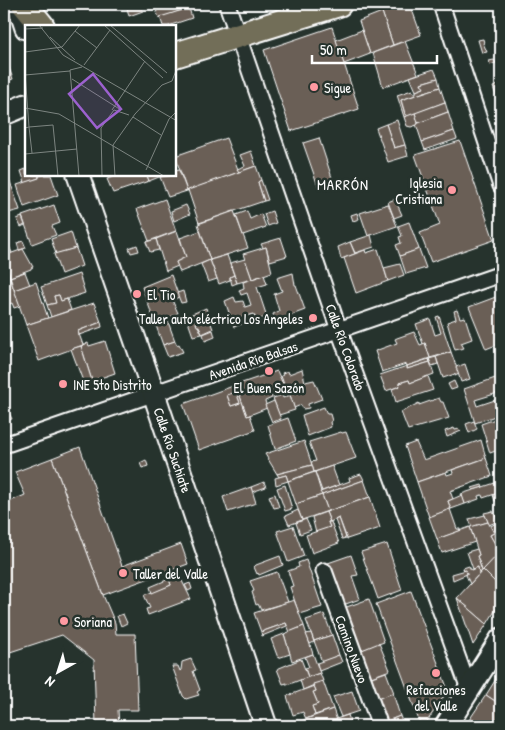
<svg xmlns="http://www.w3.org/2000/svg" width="505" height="730" font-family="'Patrick Hand',sans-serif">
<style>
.building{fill:#6b5f56;stroke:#fff;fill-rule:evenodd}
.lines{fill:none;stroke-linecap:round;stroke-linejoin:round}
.street-casing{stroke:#fff;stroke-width:19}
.secondary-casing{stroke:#fff;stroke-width:25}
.primary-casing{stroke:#fff;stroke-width:28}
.street{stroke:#26332d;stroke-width:15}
.secondary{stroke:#26332d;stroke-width:21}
.primary{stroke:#726e59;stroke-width:24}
.poi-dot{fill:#ff9aa2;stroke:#26332d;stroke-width:2}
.labels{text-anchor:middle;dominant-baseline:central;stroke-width:5;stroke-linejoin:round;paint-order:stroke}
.poi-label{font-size:14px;fill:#fff;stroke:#26332d;text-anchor:start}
.street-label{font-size:14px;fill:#fff;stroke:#26332d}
.neighbourhood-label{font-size:15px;letter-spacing:1px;fill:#fff;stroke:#26332d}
.inset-road{fill:none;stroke:#7d8581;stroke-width:1}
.view{fill:#9c61cf;fill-opacity:0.15;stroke:#9c61cf;stroke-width:2.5}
.inset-edge{fill:none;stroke:#fff;stroke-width:2.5}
</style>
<rect width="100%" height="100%" fill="#26332d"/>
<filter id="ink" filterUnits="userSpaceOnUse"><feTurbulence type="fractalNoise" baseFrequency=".02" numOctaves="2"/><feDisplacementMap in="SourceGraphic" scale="10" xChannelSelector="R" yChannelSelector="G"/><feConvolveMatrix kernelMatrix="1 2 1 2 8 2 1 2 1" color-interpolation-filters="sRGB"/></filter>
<g filter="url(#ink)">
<g class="building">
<path d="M126,4H140L143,11L129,16Z"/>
<path d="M154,4H187L189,8L159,18Z"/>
<path d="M406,4H410L421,35L393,45L382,12Z"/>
<path d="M189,8L192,18L168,26H163L160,17Z"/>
<path d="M382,12L393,45L370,54L359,21Z"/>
<path d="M332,27L359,109L291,131L264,50Z"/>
<path d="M362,30L370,54L344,64L336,40Z"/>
<path d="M483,39L484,43H483L487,52L482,53L478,40Z"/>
<path d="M405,41L418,74L383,87L373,53Z"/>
<path d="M4,54L13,79L4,82Z"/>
<path d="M494,60L496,63L490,65L489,61Z"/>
<path d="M434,69L438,78L421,83L424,88L416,91L410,77Z"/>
<path d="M438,78L440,87L401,100L406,117H404L397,95L412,90L414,93H416V91L424,88L421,83Z"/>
<path d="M501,84V109L493,87Z"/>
<path d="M440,87L445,102L406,117L401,100Z"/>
<path d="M445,102L448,112L418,123L415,113Z"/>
<path d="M448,112L454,131L422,142L416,124Z"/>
<path d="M415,113L418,123L417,125L411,127L407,126L404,117Z"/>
<path d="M397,120L405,145L394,148L386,124Z"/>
<path d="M386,124L394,148L405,145L408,156L388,162L376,128Z"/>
<path d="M454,131L457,139L425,150L422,142Z"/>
<path d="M226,138L239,172L187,191L175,156Z"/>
<path d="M319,138L333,181L318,186L303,143Z"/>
<path d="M460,141L494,240L431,262L420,233L440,225L415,155Z"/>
<path d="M251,151L256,166L239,172L237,169L245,166L240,155Z"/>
<path d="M256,166L261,180L258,182L264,201L199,223L188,190Z"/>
<path d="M26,169V175H42L39,176V178L25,183L21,171Z"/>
<path d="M179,170L187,191L168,197L160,177L175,175V171Z"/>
<path d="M42,175H51L58,195L24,207L17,185L39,178V176Z"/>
<path d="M118,175H147L149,181L113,193L107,179Z"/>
<path d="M147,175H164L149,181Z"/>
<path d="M8,176L20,210L4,214V177Z"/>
<path d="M261,180L268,200L264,201L258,182Z"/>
<path d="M165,199L176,231L149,241L137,209Z"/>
<path d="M395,199L402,215L394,218L388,202Z"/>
<path d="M388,204L397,226L368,236L360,213Z"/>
<path d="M54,205L60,223L52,226L56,235L32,244L22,216Z"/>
<path d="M186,205L190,214L174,221L171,211Z"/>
<path d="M234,211L248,248L210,260L198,224Z"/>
<path d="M247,211L250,219L261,214L266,227L243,235L236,215Z"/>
<path d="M272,211L276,223L268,226L264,214Z"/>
<path d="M357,213L359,219L353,221L351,215Z"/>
<path d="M22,217L25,225L21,227L17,219Z"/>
<path d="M409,222L419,249L400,256L396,245L401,243L399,237L402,236L398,226Z"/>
<path d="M177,231L186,257L176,262L178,266L166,271L156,239Z"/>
<path d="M200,231L210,260L180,272L176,262L186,257L180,238Z"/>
<path d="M71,232L76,248L56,254L51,239Z"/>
<path d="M371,235L374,247L355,253L350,242Z"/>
<path d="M281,238L287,256L270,261L266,247L263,248L261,244Z"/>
<path d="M156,239L159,250L150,252L146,242Z"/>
<path d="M23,241L26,248L19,250L17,243Z"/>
<path d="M350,242L355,254L341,259L338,247Z"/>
<path d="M137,245L139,251L131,253L129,248Z"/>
<path d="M9,246L12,253L4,256V248Z"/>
<path d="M266,247L272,272L252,279L243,254Z"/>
<path d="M76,248L82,266L61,274L54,254Z"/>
<path d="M23,249L33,267L31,268V269L10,277L4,256Z"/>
<path d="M378,249L388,281L356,293L344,258L365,250L366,253Z"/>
<path d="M419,249L426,268L406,274L400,256Z"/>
<path d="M227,255L234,275L230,277V280L219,284L210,260Z"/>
<path d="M4,259L13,287L4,290Z"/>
<path d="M245,259L252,279L237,283L230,263Z"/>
<path d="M210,260L217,279L208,282L201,264Z"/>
<path d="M400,264L404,275L388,281L384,268Z"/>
<path d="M25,272L30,285L14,290L10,277Z"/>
<path d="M293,273L295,285H296L305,310L275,321L273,314L279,311L274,294L282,291L277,278Z"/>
<path d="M79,274L85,293L61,301L59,295L54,296L56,303L47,305L41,287Z"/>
<path d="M171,275L179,297L172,300L178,313L167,319L175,341L163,345L142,287Z"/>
<path d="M234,275L237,283L232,285L230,277Z"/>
<path d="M264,275L267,284L257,287L267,317L256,320L254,314L242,317L244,323L234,327L225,301L234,297L236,302L243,301L245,307L251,305L247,293L241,295L239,290L244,288L243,282Z"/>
<path d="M36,282L48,318L26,325L14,290Z"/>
<path d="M13,287L20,306L14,308L12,303L4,306V290Z"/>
<path d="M183,291L186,302L181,303L177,293Z"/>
<path d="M59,295L61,301L67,299L71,310L51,317L47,305L56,303L54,296Z"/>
<path d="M501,295V343L486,349L469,307Z"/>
<path d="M94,303L101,322L78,331L83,345L39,361L26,325Z"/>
<path d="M206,308L209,318L196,323L192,314Z"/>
<path d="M457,310L460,318L465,317L472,339L461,343L464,348L455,350L447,322L456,319L454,311Z"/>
<path d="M192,314L202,334L193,336L186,316Z"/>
<path d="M439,316L451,352L430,358L425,343L423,344L416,324L430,319L435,335L441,333L436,317Z"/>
<path d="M209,318L213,329L202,334L199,326H197L196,323Z"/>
<path d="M101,322L102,327L79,335L78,331Z"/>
<path d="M213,330L215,337L205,341L203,334Z"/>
<path d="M414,332L420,345L425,343L430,358L407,366L406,364L382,372L375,351L397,343L395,339L397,338Z"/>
<path d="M105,341L115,373L92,381L81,346L88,343L89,346Z"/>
<path d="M175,341L177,345L179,344L183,352L168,357L163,345Z"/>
<path d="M81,346L92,381L84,384L71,349Z"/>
<path d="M451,352L459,374L455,376V374L443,378L436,357Z"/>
<path d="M436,357L438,364L432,366L429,359Z"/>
<path d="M429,359L430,362L407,369V366Z"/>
<path d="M430,362L434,374L410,383L409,380L399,383L400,386L386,391L380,375L407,366V369Z"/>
<path d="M465,364L470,379L461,382L456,367Z"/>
<path d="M302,369L305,382L314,380L322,399L308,404L309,408L303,409L301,405L294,408L290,395L288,396L281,376L283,375L282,373L288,371L289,374Z"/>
<path d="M277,371L285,388L271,394L272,398L265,401L267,408L247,416L236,385Z"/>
<path d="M428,376L433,390L396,402L392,389L400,386L399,383L409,380L410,383Z"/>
<path d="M501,376V392L475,400L477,406L501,398V414L475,423L464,389Z"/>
<path d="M454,381L457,388L451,390L448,384Z"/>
<path d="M236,385L247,416L250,415L255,430L199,450L183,404ZM236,392L240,403L231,406L227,395Z"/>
<path d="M236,392L240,403L231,406L227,395Z"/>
<path d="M282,395L283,398L290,395L295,410L279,415L273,398Z"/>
<path d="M439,398L441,402H443L449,418L408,430L401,412L419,403V405Z"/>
<path d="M274,401L281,419L272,422L265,405Z"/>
<path d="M4,403L12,419L4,421Z"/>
<path d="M324,407L327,414H330L332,421L330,422L331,427L308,436L302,415Z"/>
<path d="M501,417V449L490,453L481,424Z"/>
<path d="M288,418L296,441L275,449L268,425Z"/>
<path d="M474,421L477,429L469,433L466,424Z"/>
<path d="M454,428L455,430L459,429L461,431L447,437L445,431Z"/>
<path d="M341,432L342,433L346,432L356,458L314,472L311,462L316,461L309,442Z"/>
<path d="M481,440L486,458L417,482L405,446L416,442L424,460Z"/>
<path d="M304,441L312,465L277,474L265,454Z"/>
<path d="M80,447L122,566L181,544L188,564L103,595L52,458Z"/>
<path d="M52,458L103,595L115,623L116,634H135L138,710H118L119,726H96L94,660L62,635L4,654V504L25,495L15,472Z"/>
<path d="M486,458L492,476L450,491L453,499L448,501L451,509L429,517L417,482L446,472L447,475L453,473L452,470Z"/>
<path d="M146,460L148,466L142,468L140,463Z"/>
<path d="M312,465L314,472L288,481L286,475L279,477L277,474Z"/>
<path d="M332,466L339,485L322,491L315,472Z"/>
<path d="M315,472L322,495L296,504L288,481Z"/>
<path d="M361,474L364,480L322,495L320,492L350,481L349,478Z"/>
<path d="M286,475L288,481L276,485L275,478Z"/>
<path d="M364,480L370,497L328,511L322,495Z"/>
<path d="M501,481V500L495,501L493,495L498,493L495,483Z"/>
<path d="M264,482L266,487L252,492L251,487Z"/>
<path d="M495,483L498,493L483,498L482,495L478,496L479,499L465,504L461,494Z"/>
<path d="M285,485L292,509L285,511L277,488Z"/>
<path d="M482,485L483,487L473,490L472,488Z"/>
<path d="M251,487L256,503L228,512L223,497Z"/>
<path d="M275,494L279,507L274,508L269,496Z"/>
<path d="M322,495L328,511L302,520L296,504Z"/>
<path d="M462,495L465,504L451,509L448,501Z"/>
<path d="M370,497L380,528L347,539L339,518L330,522L326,512Z"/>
<path d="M450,509L457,529H460V531L437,539L429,517Z"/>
<path d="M298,510L302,520L289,525L285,516Z"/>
<path d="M493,511L498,521L489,525L484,513Z"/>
<path d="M326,512L330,522H328L330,527L316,533L312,517Z"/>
<path d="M485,515L488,522L472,527L469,519Z"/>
<path d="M339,518L346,538L342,539L335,520Z"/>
<path d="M306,519L311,530L300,534L296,523Z"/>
<path d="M501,520V545L491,530V526Z"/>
<path d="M328,522H331L339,543L312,553L306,535L330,527Z"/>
<path d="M488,522L494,533L490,535L497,547L495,549L498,555L482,571L477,556L479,555L470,527Z"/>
<path d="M293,526L304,556L288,562L277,531Z"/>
<path d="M470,527L475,542L442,553L437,539Z"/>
<path d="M494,533L501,545V551L498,555L495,549L497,547L490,535Z"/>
<path d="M387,544L402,590L378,599L361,552Z"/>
<path d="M477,549L479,555L477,556L482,571L479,574L478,567L473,569L467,552Z"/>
<path d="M501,551V588L483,570Z"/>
<path d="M351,555L358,575L352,576L360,599L340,606L325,564Z"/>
<path d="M280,556L283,565L259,575L258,573L257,574L254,567L256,565Z"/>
<path d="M306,560L322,607L299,614L290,587L293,586L288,571L299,567L298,563Z"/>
<path d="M469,566L471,570L478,567L479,574L470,584L466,575L467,574L466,570L464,571L463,568Z"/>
<path d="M466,570L467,574L453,580L452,574Z"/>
<path d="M483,570L501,588V601L487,624L457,598Z"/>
<path d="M277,572L288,602L261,610L258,604L256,605L252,592L254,591L250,581Z"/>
<path d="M179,575L191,599L148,615L146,609L150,608L144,595L171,585L169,579Z"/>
<path d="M169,579L171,585L152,593L150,587Z"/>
<path d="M190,583L192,589L188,591L185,585Z"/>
<path d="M411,591L448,690L424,726H421L376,604Z"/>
<path d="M457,598L487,624L473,645Z"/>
<path d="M369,599L384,642L357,652L341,609Z"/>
<path d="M294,600L304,626L290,632L286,623L261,632L254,613Z"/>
<path d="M123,614L127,623L121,626L117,616Z"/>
<path d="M324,614L332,635L314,641L306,620Z"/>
<path d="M286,623L287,626L262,636L261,632Z"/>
<path d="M304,626L313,654L292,661L284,634Z"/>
<path d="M311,633L314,642L310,644L306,634Z"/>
<path d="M284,634L290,654L278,658L271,639Z"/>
<path d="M332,635L339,655L322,662L314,641Z"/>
<path d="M379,643L390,670L366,679L357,652Z"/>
<path d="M313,654L320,673L308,677L305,668L309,667L305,657Z"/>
<path d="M339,655L342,662L319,671L317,663Z"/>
<path d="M191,659L196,670L193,671L200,690L197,692L199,695L186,699L183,696L172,666H178L180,671L181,670L182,662Z"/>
<path d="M301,659L308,677L287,685V683L283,684L277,669Z"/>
<path d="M501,671V705L486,695Z"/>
<path d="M386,672L394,693L374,700L366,679Z"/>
<path d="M320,673L323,681L303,690L300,680Z"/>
<path d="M323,681L333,709L315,715L312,706L318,704L313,692L316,691L313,684Z"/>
<path d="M314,686L316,691L313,692L318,704L312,706L315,715L306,719L303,712L293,715L287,696Z"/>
<path d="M352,691L359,711L341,717L333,697Z"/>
<path d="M393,693L400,716L382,723L374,700Z"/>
<path d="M486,695L501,705V725L500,726H465Z"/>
<path d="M333,709L339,726H293V724Z"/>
<path d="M348,715L350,721L338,725L336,719Z"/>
<path d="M400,716L404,726H383L382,723Z"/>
</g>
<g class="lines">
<defs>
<g id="street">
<path d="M227,4L339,330L469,689"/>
<path d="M441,4L501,186"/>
<path d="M4,445L501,274"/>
<path d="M324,571L380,726"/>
</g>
<g id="secondary">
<path d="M18,4L26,28"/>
<path d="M4,114L26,105"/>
<path d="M78,175L154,394L266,726"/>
<path d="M446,726L501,639"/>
</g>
<g id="primary">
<path d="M24,4L42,26"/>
<path d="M175,55L339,4"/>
</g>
</defs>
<use href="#street" class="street-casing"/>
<use href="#secondary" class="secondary-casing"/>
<use href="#primary" class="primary-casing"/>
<use href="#street" class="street"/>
<use href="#secondary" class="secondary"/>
<use href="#primary" class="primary"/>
</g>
</g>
<g class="poi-dot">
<circle cx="314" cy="87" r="5"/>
<circle cx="452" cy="190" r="5"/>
<circle cx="137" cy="294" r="5"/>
<circle cx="313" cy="318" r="5"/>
<circle cx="269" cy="371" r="5"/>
<circle cx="63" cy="384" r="5"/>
<circle cx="123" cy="573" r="5"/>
<circle cx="64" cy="621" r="5"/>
<circle cx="436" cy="673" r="5"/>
</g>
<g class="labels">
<g class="poi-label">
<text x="324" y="87">Sigue</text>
<text x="442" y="182" text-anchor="end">Iglesia<tspan x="442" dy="16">Cristiana</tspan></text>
<text x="147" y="294">El Tio</text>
<text x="303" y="318" text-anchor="end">Taller auto eléctrico Los Angeles</text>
<text x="73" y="384">INE 5to Distrito</text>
<text x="269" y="387" text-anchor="middle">El Buen Sazón</text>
<text x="133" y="573">Taller del Valle</text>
<text x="74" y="621">Soriana</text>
<text x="436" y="689" text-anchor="middle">Refacciones<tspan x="436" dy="16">del Valle</tspan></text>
</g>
<g class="street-label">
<text transform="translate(346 347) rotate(70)">Calle Río Colorado</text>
<text transform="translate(253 360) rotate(-19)">Avenida Río Balsas</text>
<text transform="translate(173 450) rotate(71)">Calle Río Suchiate</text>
<text transform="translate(352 649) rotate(70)">Camino Nuevo</text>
</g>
<g class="neighbourhood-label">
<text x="343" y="184">MARRÓN</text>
</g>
</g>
<g transform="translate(25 25)">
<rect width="151" height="151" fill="#26332d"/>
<path class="inset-road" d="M14,0L38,30L152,96M79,0L138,53M85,0L142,48M0,4L18,3M50,6L72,23M25,12L50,35M0,27L37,22L55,0M59,40L85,5M0,48L4,102L28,100L33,151M0,50L45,46M47,54L96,85M0,83L34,89L139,151M87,85L120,36M108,92L136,110M0,103L4,102L7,128M0,129L52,124M121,145L144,94L152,86M54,151L45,45L57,42M77,151L76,103L89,85L104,90M90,151L88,120L110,89L137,60L147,56L152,43"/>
<path class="view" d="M68,49L96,84L72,103L44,69Z"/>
<rect width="151" height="151" class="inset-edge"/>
</g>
<rect width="505" height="730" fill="none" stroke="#26332d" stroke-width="20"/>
<rect x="10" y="10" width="485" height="710" fill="none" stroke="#fff" stroke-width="2" filter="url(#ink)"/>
<g transform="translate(58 672) rotate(219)" stroke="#26332d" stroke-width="4" paint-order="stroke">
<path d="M0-4L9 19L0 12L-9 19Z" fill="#ffffff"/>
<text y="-8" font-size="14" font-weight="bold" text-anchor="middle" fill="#ffffff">N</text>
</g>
<path d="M312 55v8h125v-8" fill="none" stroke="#ffffff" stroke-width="2.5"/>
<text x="320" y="55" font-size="15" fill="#ffffff" stroke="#26332d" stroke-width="4" paint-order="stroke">50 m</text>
</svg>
